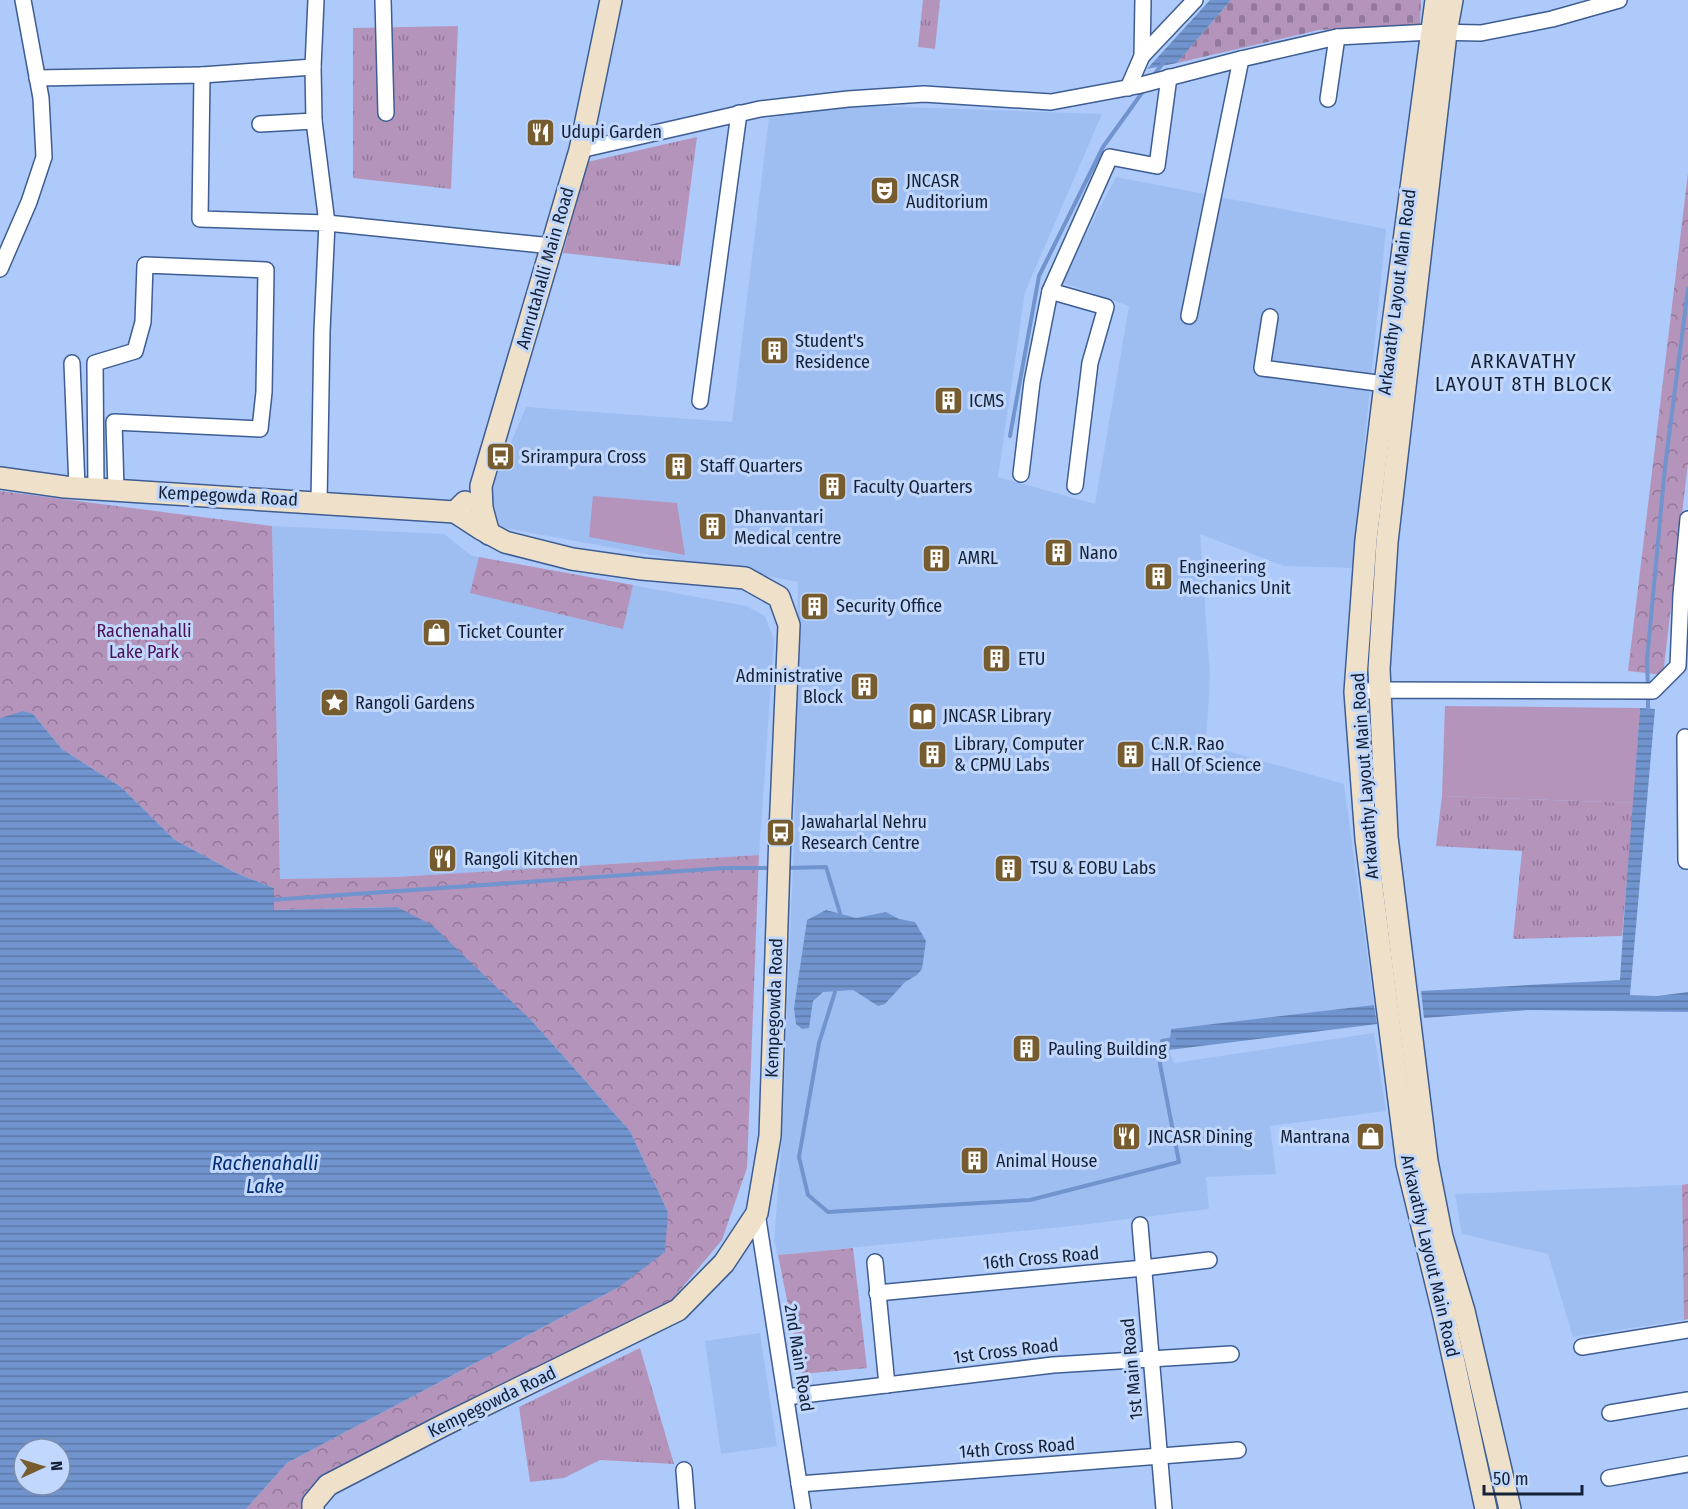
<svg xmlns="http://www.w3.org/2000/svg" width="1688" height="1509" font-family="'Fira Sans Condensed',sans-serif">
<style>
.built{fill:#9ebef2}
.grass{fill:url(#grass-tufts)}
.cemetery{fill:url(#cemetery-stones)}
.park{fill:url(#park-crowns)}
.garden{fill:#b594bc}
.water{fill:url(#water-rules);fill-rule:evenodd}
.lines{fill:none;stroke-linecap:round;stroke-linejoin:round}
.stream{stroke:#7194ce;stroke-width:4}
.street-casing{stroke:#3e5d92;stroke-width:18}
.secondary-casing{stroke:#3e5d92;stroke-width:24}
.street{stroke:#fff;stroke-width:15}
.secondary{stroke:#efe1c9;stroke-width:21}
.labels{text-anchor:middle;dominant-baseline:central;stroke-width:6;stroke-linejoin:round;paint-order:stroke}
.poi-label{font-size:18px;fill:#142137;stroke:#c1d7fb;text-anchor:start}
.street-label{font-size:18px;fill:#142137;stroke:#c1d7fb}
.park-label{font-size:18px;fill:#4b1157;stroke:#c1d7fb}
.neighbourhood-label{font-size:20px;letter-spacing:1.5px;fill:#142137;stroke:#c1d7fb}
.water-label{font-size:20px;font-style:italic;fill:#042d72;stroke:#c1d7fb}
</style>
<defs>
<pattern id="grass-tufts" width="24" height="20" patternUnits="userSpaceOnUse" patternTransform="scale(1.5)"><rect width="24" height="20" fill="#b594bc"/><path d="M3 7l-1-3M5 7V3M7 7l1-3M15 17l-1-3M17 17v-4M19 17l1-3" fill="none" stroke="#92789a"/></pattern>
<pattern id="cemetery-stones" width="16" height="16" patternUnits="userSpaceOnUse" patternTransform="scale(1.5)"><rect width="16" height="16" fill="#b594bc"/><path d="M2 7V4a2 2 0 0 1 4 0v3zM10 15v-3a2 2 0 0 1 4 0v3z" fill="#92789a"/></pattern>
<pattern id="park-crowns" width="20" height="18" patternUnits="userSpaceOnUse" patternTransform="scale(1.5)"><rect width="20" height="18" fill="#b594bc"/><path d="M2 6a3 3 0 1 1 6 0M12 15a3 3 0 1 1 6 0" fill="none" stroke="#92789a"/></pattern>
<pattern id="water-rules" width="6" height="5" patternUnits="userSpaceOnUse" patternTransform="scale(1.5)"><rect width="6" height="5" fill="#7194ce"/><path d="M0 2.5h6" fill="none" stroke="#5c78a8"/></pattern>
</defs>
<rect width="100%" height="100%" fill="#adcafa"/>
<g class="built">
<path d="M845,105L1102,114L1025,292L998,477L1095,504L1129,306L1061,282L1116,177L1386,229L1352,568L1284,566L1200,534L1210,677L1206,745L1344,784L1374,1005L1171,1029L1169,1050L1174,1063L1374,1033L1386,1111L1270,1126L1276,1174L1206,1177L1209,1209L1072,1226L778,1255L774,1241L782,1139L794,839L798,582L500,527L490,492L526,407L732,422L769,118Z"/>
<path d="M272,526L444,534L472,556L746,606L765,616L774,640L759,855L396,877L280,879Z"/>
<path d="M1682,1185L1684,1320L1573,1337L1548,1254L1462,1234L1455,1194Z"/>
<path d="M760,1333L777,1446L721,1454L705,1341Z"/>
</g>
<g class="grass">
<path d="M923,0H940L935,49L918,47Z"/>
<path d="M458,26L451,189L353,178V28Z"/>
<path d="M697,137L680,266L563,253L587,162Z"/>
<path d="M1442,796L1634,803L1622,936L1513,939L1522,851L1436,846Z"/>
<path d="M640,1348L674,1464L600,1460L564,1478L530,1482L519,1407Z"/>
</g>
<path class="cemetery" d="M1231,0H1421L1420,25L1319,30L1177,63Z"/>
<g class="park">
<path d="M1688,173V463L1663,675L1628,671Z"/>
<path d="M0,491L272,526L280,879L396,877L759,855L747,1168L722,1240L670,1302L432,1424L317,1480L302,1509H246L287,1463L619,1287L668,1212L630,1131L533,1022L397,907L274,910V888L236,873L175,840L121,787L62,749L33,714L0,718Z"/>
<path d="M479,557L633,585L623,629L470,593Z"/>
<path d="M1688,1184V1319L1684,1320L1682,1185Z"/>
<path d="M853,1248L867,1368L802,1374L778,1255Z"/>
</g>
<g class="garden">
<path d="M593,496L677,503L685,555L589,537Z"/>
<path d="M1445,706L1640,708L1634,803L1442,796Z"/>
</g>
<g class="water">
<path d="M1210,0H1231L1177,63L1147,69Z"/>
<path d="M1640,708L1655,709L1630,995L1657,996L1688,992V1012L1528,1010L1424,1018L1421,991L1620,980C1625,889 1634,799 1640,708Z"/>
<path d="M23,711L33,714L62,749L121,787L175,840L236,873L274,888V910L397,907L432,925L533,1022L630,1131L668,1212L665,1252L619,1287L287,1463L246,1509H0V718ZM24,1449H60V1485H24Z"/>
<path d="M826,910L856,918L886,912L899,919L915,922L926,941L922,969L917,975L905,982L885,1004L878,1006L853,990L823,992L813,1001L809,1028L802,1029L796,1024L794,1008L807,920Z"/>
<path d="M1374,1005L1377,1024L1169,1050L1171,1029Z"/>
</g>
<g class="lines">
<g class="stream">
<path d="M1153,76L1163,63"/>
<path d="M1010,436L1039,276L1103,147L1144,90"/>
<path d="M1648,688L1647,660L1665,467L1688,289"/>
<path d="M1648,695V712"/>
<path d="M785,868L826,867L840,913"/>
<path d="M270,900L725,868H771"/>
<path d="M835,992L819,1043L799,1157L808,1195L828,1212L1030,1200L1179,1162L1160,1064L1162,1041L1174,1039"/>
</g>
<defs>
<g id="street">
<path d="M383,0L386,113"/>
<path d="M1142,56L1143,0"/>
<path d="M202,75L313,67L316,0"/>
<path d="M37,78L202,75L200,219L327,223L322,331L319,502"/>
<path d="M1128,88L1142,56L1195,0"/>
<path d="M1328,99L1337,37"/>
<path d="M314,121L327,223L552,246"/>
<path d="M260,124L314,121L313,67"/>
<path d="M580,150L760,109L848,99L924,94L1051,102L1137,86L1241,59L1337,37L1431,32L1481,33L1552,19L1619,0"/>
<path d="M0,269L29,202L44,157L41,98L23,0"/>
<path d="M1050,291L1106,307L1090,363L1075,486"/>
<path d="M1189,316L1241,59"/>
<path d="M1270,317L1262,368L1385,384"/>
<path d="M72,363L77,487"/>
<path d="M700,401L739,113"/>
<path d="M1021,474L1032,382L1050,291L1110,157L1157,166L1169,77"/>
<path d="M96,488L95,363L135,351L143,322L145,265L266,270L264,392L260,429L114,422L116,490"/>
<path d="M1355,692L1381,690L1653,691L1678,666L1681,595L1688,519"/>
<path d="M1688,738L1685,737L1686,861H1688"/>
<path d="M757,1213L803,1509"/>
<path d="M1140,1225L1164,1509"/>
<path d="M875,1262L887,1385"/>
<path d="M877,1293L1144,1268L1209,1260"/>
<path d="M1582,1347L1688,1330"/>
<path d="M786,1397L1053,1365L1231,1354"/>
<path d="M1610,1413L1688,1400"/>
<path d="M684,1470L687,1509"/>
<path d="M1609,1478L1688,1464"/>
<path d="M799,1484L1238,1450"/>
</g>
<g id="secondary">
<path d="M1436,0L1385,384L1366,540L1355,692L1366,839L1407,1164L1444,1316L1486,1509"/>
<path d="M1452,0L1446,33L1387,542L1379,669L1387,837L1427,1161L1442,1237L1464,1311L1510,1509"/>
<path d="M0,478L65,487L455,512L465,502"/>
<path d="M489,534L482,508L481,486L580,150L611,0"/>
<path d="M313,1509V1503L328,1485L444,1425L678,1310L724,1263L757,1213L770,1136L780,832L789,625L779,597L745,578L642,569L572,559L505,542L481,529L455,512"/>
</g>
</defs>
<use href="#street" class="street-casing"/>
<use href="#secondary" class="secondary-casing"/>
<use href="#street" class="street"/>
<use href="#secondary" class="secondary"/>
</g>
<defs>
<symbol id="restaurant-square" viewBox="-11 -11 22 22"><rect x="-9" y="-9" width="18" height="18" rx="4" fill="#765c2e" stroke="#c1d7fb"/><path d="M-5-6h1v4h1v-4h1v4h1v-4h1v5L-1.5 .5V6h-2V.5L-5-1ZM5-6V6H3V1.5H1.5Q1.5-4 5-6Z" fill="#fff"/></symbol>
<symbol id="theatre-square" viewBox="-11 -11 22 22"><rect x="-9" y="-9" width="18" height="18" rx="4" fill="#765c2e" stroke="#c1d7fb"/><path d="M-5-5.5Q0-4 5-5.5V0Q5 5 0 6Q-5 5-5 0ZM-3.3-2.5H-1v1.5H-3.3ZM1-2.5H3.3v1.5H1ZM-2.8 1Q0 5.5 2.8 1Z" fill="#fff"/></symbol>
<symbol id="building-square" viewBox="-11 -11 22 22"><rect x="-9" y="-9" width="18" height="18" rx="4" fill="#765c2e" stroke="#c1d7fb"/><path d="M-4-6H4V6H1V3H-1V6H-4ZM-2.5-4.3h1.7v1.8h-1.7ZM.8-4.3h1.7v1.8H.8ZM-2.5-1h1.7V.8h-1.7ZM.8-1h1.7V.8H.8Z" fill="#fff"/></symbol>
<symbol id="bus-square" viewBox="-11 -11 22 22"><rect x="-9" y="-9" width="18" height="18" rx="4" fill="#765c2e" stroke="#c1d7fb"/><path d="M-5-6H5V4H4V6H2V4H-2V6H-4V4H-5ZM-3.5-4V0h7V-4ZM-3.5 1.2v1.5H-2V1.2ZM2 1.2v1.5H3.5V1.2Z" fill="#fff"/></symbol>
<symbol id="shop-square" viewBox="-11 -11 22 22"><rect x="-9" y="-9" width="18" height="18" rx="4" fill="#765c2e" stroke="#c1d7fb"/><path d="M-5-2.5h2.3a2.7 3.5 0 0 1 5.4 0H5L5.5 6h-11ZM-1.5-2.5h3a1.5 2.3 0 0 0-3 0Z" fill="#fff"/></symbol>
<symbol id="sight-square" viewBox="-11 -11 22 22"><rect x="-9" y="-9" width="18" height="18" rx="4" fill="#765c2e" stroke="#c1d7fb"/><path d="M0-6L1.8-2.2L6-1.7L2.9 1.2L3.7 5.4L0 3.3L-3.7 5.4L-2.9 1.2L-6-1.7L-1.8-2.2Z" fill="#fff"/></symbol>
<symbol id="library-square" viewBox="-11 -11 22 22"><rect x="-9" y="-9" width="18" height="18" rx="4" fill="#765c2e" stroke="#c1d7fb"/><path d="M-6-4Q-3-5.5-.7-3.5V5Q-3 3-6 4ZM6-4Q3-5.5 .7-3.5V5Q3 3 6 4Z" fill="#fff"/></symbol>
</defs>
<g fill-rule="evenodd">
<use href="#restaurant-square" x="524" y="116" width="33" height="33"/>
<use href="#theatre-square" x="868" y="174" width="33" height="33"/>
<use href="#building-square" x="758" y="334" width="33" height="33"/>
<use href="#building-square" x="932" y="384" width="33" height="33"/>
<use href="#bus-square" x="484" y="440" width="33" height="33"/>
<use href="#building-square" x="662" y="450" width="33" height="33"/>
<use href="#building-square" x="816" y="470" width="33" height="33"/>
<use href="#building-square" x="696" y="510" width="33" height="33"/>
<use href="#building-square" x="1042" y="536" width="33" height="33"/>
<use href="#building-square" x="920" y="542" width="33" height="33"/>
<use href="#building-square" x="1142" y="560" width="33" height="33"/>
<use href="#building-square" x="798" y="590" width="33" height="33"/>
<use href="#shop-square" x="420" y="616" width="33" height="33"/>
<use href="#building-square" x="980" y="642" width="33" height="33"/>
<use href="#building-square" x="848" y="670" width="33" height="33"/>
<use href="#sight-square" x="318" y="686" width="33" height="33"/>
<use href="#library-square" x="906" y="700" width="33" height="33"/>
<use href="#building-square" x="916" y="738" width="33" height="33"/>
<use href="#building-square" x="1114" y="738" width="33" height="33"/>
<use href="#bus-square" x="764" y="816" width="33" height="33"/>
<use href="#restaurant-square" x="426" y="842" width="33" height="33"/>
<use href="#building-square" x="992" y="852" width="33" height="33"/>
<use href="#building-square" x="1010" y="1032" width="33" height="33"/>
<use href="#restaurant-square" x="1110" y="1120" width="33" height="33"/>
<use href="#shop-square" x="1354" y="1120" width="33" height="33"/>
<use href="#building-square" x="958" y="1144" width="33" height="33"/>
</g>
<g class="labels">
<g class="poi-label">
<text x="561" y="132">Udupi Garden</text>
<text x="906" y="181">JNCASR<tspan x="906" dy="21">Auditorium</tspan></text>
<text x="795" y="341">Student's<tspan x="795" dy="21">Residence</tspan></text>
<text x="969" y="401">ICMS</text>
<text x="521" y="457">Srirampura Cross</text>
<text x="700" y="466">Staff Quarters</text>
<text x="853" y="487">Faculty Quarters</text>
<text x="734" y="517">Dhanvantari<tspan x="734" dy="21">Medical centre</tspan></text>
<text x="1079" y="553">Nano</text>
<text x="958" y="558">AMRL</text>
<text x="1179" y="567">Engineering<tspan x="1179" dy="21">Mechanics Unit</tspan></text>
<text x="836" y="606">Security Office</text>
<text x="458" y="632">Ticket Counter</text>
<text x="1018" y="659">ETU</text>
<text x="843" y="676" text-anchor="end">Administrative<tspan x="843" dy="21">Block</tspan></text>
<text x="355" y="703">Rangoli Gardens</text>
<text x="943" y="716">JNCASR Library</text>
<text x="954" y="744">Library, Computer<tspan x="954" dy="21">&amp; CPMU Labs</tspan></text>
<text x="1151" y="744">C.N.R. Rao<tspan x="1151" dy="21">Hall Of Science</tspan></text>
<text x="801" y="822">Jawaharlal Nehru<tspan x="801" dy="21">Research Centre</tspan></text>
<text x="464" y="859">Rangoli Kitchen</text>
<text x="1030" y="868">TSU &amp; EOBU Labs</text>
<text x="1048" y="1049">Pauling Building</text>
<text x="1148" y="1137">JNCASR Dining</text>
<text x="1350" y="1137" text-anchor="end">Mantrana</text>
<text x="996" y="1161">Animal House</text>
</g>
<g class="street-label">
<text transform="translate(545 268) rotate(-74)">Amrutahalli Main Road</text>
<text transform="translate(1397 292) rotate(-83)">Arkavathy Layout Main Road</text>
<text transform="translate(228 496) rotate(3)">Kempegowda Road</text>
<text transform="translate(1365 776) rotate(-94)">Arkavathy Layout Main Road</text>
<text transform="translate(774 1008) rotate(-88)">Kempegowda Road</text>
<text transform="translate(1430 1256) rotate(77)">Arkavathy Layout Main Road</text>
<text transform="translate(1041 1258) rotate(-5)">16th Cross Road</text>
<text transform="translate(1006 1351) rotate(-7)">1st Cross Road</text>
<text transform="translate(799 1358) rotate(81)">2nd Main Road</text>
<text transform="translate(1132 1369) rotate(-95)">1st Main Road</text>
<text transform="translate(492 1402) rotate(-26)">Kempegowda Road</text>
<text transform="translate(1017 1448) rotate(-4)">14th Cross Road</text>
</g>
<g class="park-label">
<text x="144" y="631">Rachenahalli<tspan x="144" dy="21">Lake Park</tspan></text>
</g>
<g class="neighbourhood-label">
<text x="1524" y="361">ARKAVATHY<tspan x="1524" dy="23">LAYOUT 8TH BLOCK</tspan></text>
</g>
<g class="water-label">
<text x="265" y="1163">Rachenahalli<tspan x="265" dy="23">Lake</tspan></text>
</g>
</g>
<g transform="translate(42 1467) rotate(86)"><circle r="28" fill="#c1d7fb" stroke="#7c8ead" stroke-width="1.5"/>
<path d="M0-4.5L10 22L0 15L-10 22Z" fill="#765c2e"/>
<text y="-9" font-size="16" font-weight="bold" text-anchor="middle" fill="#142137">N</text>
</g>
<path d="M1484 1485v9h98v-9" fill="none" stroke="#142137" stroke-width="3"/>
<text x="1493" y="1485" font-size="18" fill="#142137" stroke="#c1d7fb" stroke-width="4.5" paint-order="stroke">50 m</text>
</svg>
